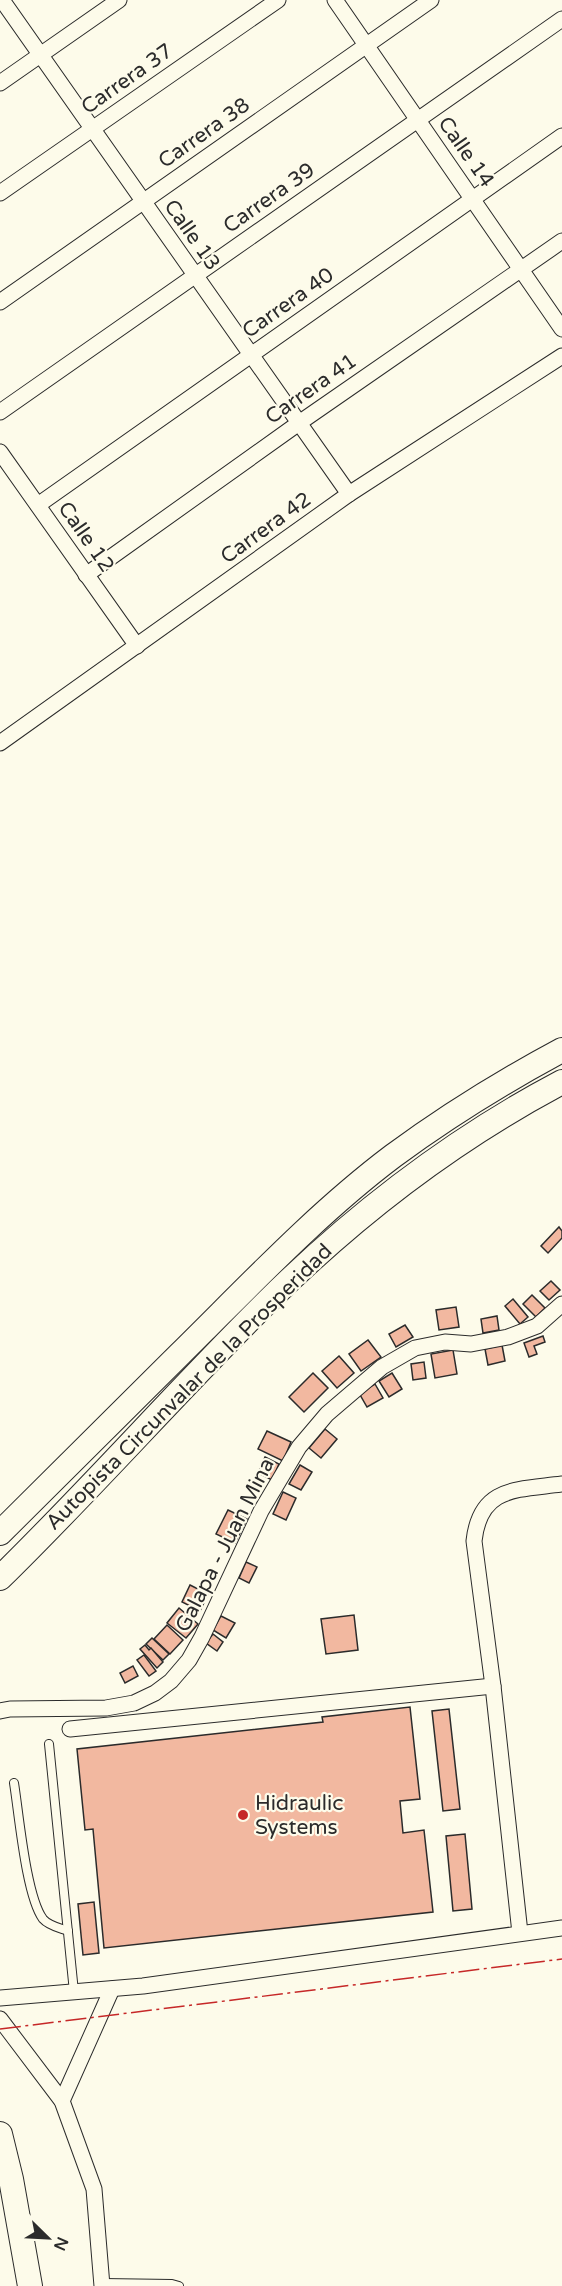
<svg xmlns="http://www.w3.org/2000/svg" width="562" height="2286" font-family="'Varela Round',sans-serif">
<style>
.building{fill:#f2b8a0;stroke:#2b2b2b;stroke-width:1.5}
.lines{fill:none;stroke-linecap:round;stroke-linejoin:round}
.service-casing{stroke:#2b2b2b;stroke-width:10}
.minor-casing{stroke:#2b2b2b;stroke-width:17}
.trunk-casing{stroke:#2b2b2b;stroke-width:26}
.service{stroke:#fdfbea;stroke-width:8}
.minor{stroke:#fdfbea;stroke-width:15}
.trunk{stroke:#fdfbea;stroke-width:24}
.power{stroke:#c62828;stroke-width:1.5;stroke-dasharray:21 4.5 3 4.5;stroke-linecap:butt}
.poi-dot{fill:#c62828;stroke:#fdfbea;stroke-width:2}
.labels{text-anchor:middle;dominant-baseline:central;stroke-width:4.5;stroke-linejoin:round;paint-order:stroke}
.street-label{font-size:21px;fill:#2b2b2b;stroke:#fdfbea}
.poi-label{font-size:21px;fill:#2b2b2b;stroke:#fdfbea;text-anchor:start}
</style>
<rect width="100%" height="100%" fill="#fdfbea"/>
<g class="building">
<path d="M559,1227L562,1231V1238L548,1253L541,1246Z"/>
<path d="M551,1281L560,1290L549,1300L540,1291Z"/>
<path d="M532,1295L545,1308L536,1317L523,1304Z"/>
<path d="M513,1299L528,1317L520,1324L505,1306Z"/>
<path d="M456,1307L459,1327L439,1330L436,1310Z"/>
<path d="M497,1316L499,1330L483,1333L481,1319Z"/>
<path d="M405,1325L413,1337L396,1347L389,1334Z"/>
<path d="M543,1336L545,1342L534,1346L537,1354L529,1357L524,1343Z"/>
<path d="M368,1340L381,1357L361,1371L349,1354Z"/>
<path d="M502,1345L505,1361L488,1365L485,1349Z"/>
<path d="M453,1350L457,1374L435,1378L431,1354Z"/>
<path d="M339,1356L354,1373L337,1388L322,1371Z"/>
<path d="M424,1362L426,1378L413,1380L411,1364Z"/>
<path d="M313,1373L328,1388L304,1412L289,1397Z"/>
<path d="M392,1373L402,1389L389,1397L379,1381Z"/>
<path d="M375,1384L383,1398L367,1407L359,1393Z"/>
<path d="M325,1429L337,1439L321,1458L309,1448Z"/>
<path d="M267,1431L291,1442L283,1461L258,1449Z"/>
<path d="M265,1457L279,1464L272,1480L258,1473Z"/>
<path d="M300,1465L312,1472L301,1490L289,1484Z"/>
<path d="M283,1492L296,1498L286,1520L273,1514Z"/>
<path d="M228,1510L247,1519L235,1543L216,1534Z"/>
<path d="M246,1562L257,1567L249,1583L239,1578Z"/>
<path d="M190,1585L208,1594L200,1611L182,1602Z"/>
<path d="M179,1608L198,1624L186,1638L167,1623Z"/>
<path d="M354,1615L358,1650L326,1654L321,1619Z"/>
<path d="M221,1616L235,1623L226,1638L213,1630Z"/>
<path d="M167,1625L183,1640L170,1654L154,1639Z"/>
<path d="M213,1634L223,1642L217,1651L206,1643Z"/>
<path d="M152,1638L169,1654L163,1660L146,1644Z"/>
<path d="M145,1645L149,1650L151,1648L163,1662L157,1668L140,1649Z"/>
<path d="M144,1655L156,1671L149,1676L137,1660Z"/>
<path d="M133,1666L138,1676L125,1683L120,1673Z"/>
<path d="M410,1707L420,1799L400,1801L403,1833L424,1830L433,1912L104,1948L93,1829L85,1830L77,1749L323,1722L322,1717Z"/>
<path d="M449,1709L460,1809L443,1811L432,1711Z"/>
<path d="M465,1834L472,1909L453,1911L446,1836Z"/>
<path d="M94,1902L99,1953L83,1955L78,1904Z"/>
</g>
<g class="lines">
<defs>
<g id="service">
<path d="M49,1744L74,1992"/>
<path d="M14,1783C19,1814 26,1896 43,1919C49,1926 60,1928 68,1931"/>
<path d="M103,2283L172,2284L179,2286"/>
</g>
<g id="minor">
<path d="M2,0L349,494"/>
<path d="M335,0L562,329"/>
<path d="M0,83L119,0"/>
<path d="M0,193L278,0"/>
<path d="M0,302L431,0"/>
<path d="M0,412L562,19"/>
<path d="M0,452L137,646"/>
<path d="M38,505L562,136"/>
<path d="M86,575L299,423L562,241"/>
<path d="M0,743L349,494L562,356"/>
<path d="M0,1711L10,1709L106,1708L134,1703L155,1693L171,1681L189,1660L202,1637L261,1511L299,1447L327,1414L382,1367L415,1348L445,1342L471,1344L508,1337L537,1326L562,1304"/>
<path d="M70,1729L493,1686"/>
<path d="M520,1933L493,1686L474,1541C480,1486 517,1490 562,1484"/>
<path d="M0,1998L143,1986L562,1928"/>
<path d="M0,2019L62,2101L94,2189L102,2286"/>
<path d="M62,2101L112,1989"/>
</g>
<g id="trunk">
<path d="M0,1533C60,1473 120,1414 180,1354C249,1286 316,1214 393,1156C446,1117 504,1081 562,1050"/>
<path d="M0,1578C92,1488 177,1391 268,1301C355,1215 454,1139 562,1082"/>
<path d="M0,2134L11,2179L30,2286"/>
</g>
</defs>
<use href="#service" class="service-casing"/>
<use href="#minor" class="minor-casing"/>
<use href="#trunk" class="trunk-casing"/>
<use href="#service" class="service"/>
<use href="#minor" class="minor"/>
<use href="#trunk" class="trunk"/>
<path class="power" d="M0,2029L562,1959"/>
</g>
<circle class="poi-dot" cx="243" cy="1815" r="6"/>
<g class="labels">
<g class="street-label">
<text transform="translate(127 79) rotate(-35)">Carrera 37</text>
<text transform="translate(204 133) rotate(-35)">Carrera 38</text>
<text transform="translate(466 152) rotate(55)">Calle 14</text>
<text transform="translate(269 198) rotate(-35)">Carrera 39</text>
<text transform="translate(192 235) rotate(55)">Calle 13</text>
<text transform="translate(288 303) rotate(-35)">Carrera 40</text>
<text transform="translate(311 389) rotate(-35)">Carrera 41</text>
<text transform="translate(266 528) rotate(-36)">Carrera 42</text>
<text transform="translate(86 537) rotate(55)">Calle 12</text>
<text transform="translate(189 1387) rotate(-45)">Autopista Circunvalar de la Prosperidad</text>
<text transform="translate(225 1545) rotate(-63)">Galapa - Juan Mina</text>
</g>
<g class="poi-label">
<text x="255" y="1803">Hidraulic<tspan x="255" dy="24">Systems</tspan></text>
</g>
</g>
<g transform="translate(48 2238) rotate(114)" stroke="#fdfbea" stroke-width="4.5" paint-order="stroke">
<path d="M0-4.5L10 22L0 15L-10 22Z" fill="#2b2b2b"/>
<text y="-9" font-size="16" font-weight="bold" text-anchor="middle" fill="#2b2b2b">N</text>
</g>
</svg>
